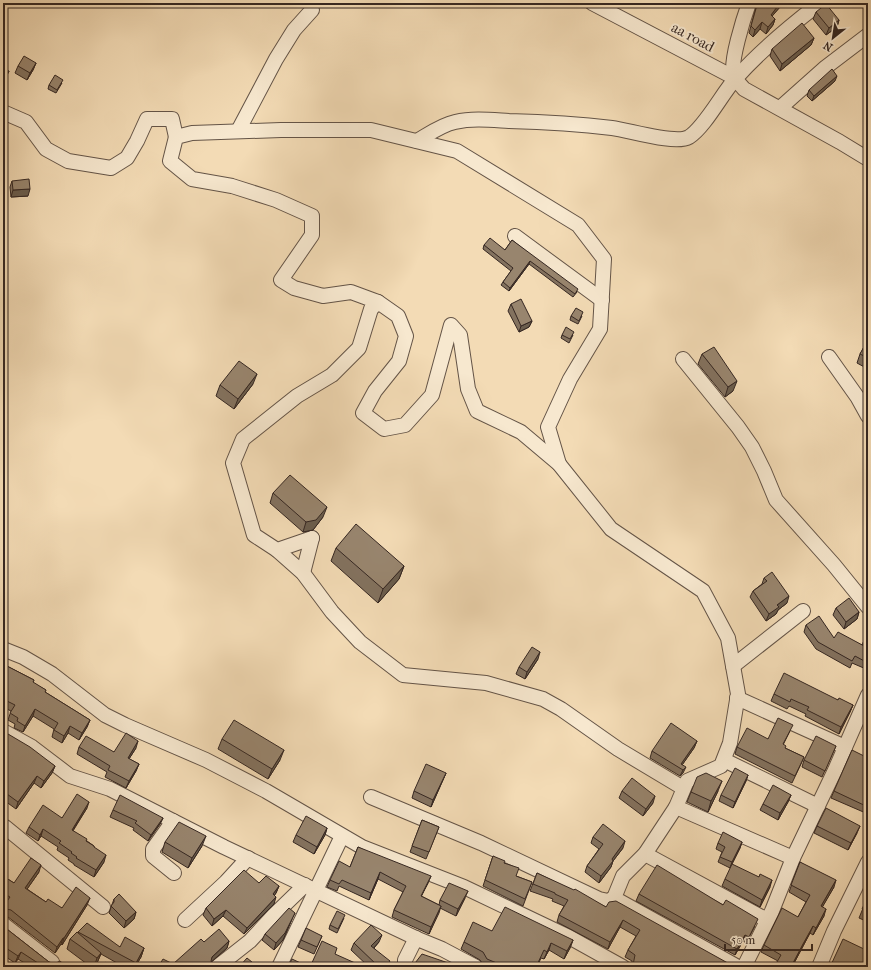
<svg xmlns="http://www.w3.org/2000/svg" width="871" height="970" font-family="'IM FELL French Canon',serif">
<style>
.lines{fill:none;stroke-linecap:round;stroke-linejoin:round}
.minor-casing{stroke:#645447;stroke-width:16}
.minor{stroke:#f7e8cf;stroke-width:14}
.wall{fill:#83725f;stroke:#352722}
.shaded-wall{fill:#6a5d4d;stroke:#352722}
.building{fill:#98856e;stroke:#352722}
.labels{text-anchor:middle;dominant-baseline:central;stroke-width:4;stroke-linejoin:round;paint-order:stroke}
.street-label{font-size:15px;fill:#352722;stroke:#f7e8cf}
</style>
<rect width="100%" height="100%" fill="#f3dbb5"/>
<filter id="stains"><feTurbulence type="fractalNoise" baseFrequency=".005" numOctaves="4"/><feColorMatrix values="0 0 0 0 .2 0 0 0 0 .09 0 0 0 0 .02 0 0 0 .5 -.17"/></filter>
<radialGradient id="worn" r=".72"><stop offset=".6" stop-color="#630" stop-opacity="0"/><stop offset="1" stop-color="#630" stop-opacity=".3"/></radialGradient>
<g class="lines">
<defs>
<g id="minor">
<path d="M592,3L735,78"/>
<path d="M749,3C744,17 729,64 734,76C736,81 741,85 744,89L840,142L868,159"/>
<path d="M780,108L826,67L868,35"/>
<path d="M3,112L26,122L46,149L68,161L111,168L127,158L137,141L147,119H172L176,137"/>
<path d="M238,131L276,59L294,30L312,10"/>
<path d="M417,141C429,134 441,125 455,122C473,118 491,120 509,121C543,122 578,124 612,128C629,130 675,145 689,137C705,127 723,92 736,78C761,50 790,26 820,3"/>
<path d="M515,236L602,300"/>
<path d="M378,302L351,292L323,296L294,288L281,280L312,235V216L276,200L232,186L192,179L170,161L176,137L192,133L281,130H371L457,151L578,225L604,259L600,329L570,379L548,427L559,464"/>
<path d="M829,357L858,398L868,416"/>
<path d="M683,359L738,427L752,447L764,471L776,500L834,565L868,607"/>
<path d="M312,538L277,550L254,535L233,463L243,439L297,396L332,375L359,348L371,309L378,302L398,316L406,336L399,361L375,391L363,413L384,429L405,425L432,395L451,325L460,335L468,389L477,411L521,432L559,464L611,529L703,591L728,638L738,694L730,743L721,766L687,781L676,807L793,858"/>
<path d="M277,550L303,573L332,612L360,642L403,675L486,683L543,699L561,709L618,749L683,788"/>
<path d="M303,573L312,538"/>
<path d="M3,649L23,657L52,674L105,715L125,725L206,760L266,791L362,847L464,887L569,937L623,967"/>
<path d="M733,666L803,611"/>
<path d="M737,698L845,747"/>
<path d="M3,731L32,747L70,776L110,789L224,847L420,940L442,949L476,967"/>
<path d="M724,760L818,806"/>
<path d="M371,797L481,843L599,899L608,901L614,898"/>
<path d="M676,807L645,854L623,876L614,898L738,967"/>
<path d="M173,821L153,849V856L174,873"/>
<path d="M3,830L5,827L103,907"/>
<path d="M645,854L767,920"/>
<path d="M185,920L226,882L248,858"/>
<path d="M3,924L52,962"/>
<path d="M217,967L250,941L274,915L305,885"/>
<path d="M279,967L342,836"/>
<path d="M405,967V960L416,938"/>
<path d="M744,967L772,911L793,858L835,770L868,695"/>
<path d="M819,967L834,931L868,862"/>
</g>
</defs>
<use href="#minor" class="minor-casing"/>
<use href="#minor" class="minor"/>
</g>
<g class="wall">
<path d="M759,3H781L780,7L772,16L775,19L773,25L766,34L760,29L753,37L749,33L755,11L757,5Z"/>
<path d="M816,12L839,20L837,27L826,35L813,19Z"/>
<path d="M814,38L811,45L780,71L770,56L772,49Z"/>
<path d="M36,63L33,70L27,80L15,73L18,66Z"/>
<path d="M835,81L812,101L807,96L809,90Z"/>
<path d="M62,83L56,93L48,89L49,85Z"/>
<path d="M12,181L28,196L11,197L10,187Z"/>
<path d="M512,240L577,292L573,297L529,264L509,291L501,285L503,282L511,271L483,249L484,245L505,250Z"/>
<path d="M511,304L532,321L529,327L519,332L508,311Z"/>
<path d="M571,316H582L578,324L570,320Z"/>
<path d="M562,335H573L569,343L561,338Z"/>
<path d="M868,341V369L857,363L860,354Z"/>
<path d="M702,354L733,391L725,397L698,364Z"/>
<path d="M253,384L234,409L216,396L220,385Z"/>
<path d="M273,493L323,517L313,530L303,532L270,503Z"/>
<path d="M336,548L404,566L399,579L378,603L331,561Z"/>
<path d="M764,578L787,603L778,610L776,614L766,621L750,597L753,591L762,584Z"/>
<path d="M836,608L859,612L857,619L844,629L833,615Z"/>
<path d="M806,625L834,638L862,645L868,633V665L866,669L852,663L850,668L816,649L804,632Z"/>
<path d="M538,659L525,679L516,674L519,667Z"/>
<path d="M3,664L34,680L33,683L46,690L45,692L90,720L87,727L79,740L68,733L62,743L52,737L54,729L33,716L23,732L14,728L15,724L8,720L11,711L3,707Z"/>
<path d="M774,694L838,700L853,705L850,712L839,734L805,716L806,714L789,706L787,709L771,701Z"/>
<path d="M3,731L55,766L52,773L41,788L34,783L16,809L5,801L3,803Z"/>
<path d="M790,731L783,745L785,748L804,757L801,764L792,783L735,754L737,747L768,739Z"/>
<path d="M222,739L280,760L268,779L218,749Z"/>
<path d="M697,741L694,748L682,765L683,773L680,776L650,758L652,751Z"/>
<path d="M836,746L822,777L802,767L804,760Z"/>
<path d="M79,747L114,752L136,748L129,759L139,764L136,771L126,788L105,777L107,772L77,754Z"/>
<path d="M868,758V814L831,798L834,791Z"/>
<path d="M446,773L431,807L412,798L414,791Z"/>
<path d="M748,775L746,781L733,808L719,801L721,795Z"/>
<path d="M622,791L653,803L643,816L619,798Z"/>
<path d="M718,791L708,812L687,802L691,792Z"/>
<path d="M791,795L788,802L778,820L760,810L763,804Z"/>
<path d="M87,808L73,831L94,846V848L104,862L94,877L74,865V864L68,860L69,858L57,850L58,847L41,836L38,841L26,833L29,827L62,818Z"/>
<path d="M113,810L163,818L160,824L148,841L133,830L134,828L110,817Z"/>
<path d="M422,820L439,827L426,859L410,852Z"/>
<path d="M817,826L857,833L848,850L814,833Z"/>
<path d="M327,828L325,835L314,854L293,842L296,835Z"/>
<path d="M593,837L623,848L613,861L611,867L599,883L585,872L587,866L599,849L591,843Z"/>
<path d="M165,842L202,846L188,868L162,852Z"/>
<path d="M742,842L740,848L730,868L718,862L722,852L716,849L718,843Z"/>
<path d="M358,847L428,883L421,896L439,905L440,900L465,898L456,916L440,908L429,934L392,917L394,910L403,892L378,879L369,900L339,886L337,891L327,887L330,880L350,867Z"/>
<path d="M493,856L504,863L516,876L532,882L523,906L483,886Z"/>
<path d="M800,862L834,887L822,907L824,916L813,935L810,933L794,963L796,964L795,967H774L778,961L761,952L764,945L798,917L806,902L789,892Z"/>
<path d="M39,872L27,889L46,902L62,908L87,905L62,945L61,944L55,953L8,917L3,916V907L6,903L3,902V876L14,883Z"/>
<path d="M537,873L606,907L735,967L631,965L632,961L625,957L628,950L636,936L620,927L608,949L557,922L559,915L564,906L552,901L553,899L530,891Z"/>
<path d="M759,877L770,887L760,907L722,886L725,879Z"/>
<path d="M259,883L279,886L276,893L274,896V904L244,934L223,916L212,926L203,915L206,908Z"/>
<path d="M639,894L755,926L746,943L743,941L735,955L636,901Z"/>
<path d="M868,896V922L859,918Z"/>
<path d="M114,899L136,912L134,919L124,928L109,913Z"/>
<path d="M344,918L337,933L329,929L330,925Z"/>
<path d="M292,919L283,940L274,950L262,940L265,934Z"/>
<path d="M3,926L49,962L67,967H31L18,959L15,963L3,955Z"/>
<path d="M492,931L573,940L570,948L564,959L549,950L544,959L541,958L537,967H486L484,966L480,960L461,949L464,942Z"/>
<path d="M78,932L120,947L144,948L141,957L135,967H124L101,954L97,963L94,967H91L67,949L70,939Z"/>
<path d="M322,936L314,954L298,947L301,940Z"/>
<path d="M229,941L227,948L211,962L213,966L217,967H158L173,964L204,942Z"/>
<path d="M379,942L374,948L389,965L391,967H369L351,950L354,943Z"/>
</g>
<g class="shaded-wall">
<path d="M780,3H781L780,7L768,21L771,15Z"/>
<path d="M775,19L773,25L766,34L768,27Z"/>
<path d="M839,20L837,27L826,35L829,28Z"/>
<path d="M762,22L760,29L753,37L755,30Z"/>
<path d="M814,38L811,45L780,71L782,64Z"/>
<path d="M36,63L33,70L27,80L30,73Z"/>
<path d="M9,71L6,78L3,83V81Z"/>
<path d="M837,76L835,81L812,101L814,96Z"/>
<path d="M30,189L28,196L11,197L13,190Z"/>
<path d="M530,261L529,264L509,291L510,288Z"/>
<path d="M532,321L529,327L519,332L521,326Z"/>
<path d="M257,374L253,384L234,409L238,399Z"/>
<path d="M737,381L733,391L725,397L728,387Z"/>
<path d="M327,507L323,517L313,530L303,532L306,522Z"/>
<path d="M404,566L399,579L378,603L383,589Z"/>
<path d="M789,596L787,603L778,610L776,614L766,621L769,614L777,605Z"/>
<path d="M859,612L857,619L844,629L846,622Z"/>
<path d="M540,652L538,659L525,679L527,672Z"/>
<path d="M853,705L850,712L839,734L841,727Z"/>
<path d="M35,709L33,716L23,732L25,726Z"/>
<path d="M90,720L87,727L79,740L82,733Z"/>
<path d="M70,726L68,733L62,743L64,736Z"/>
<path d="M138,741L136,748L125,765L128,758Z"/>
<path d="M697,741L694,748L680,768L681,764Z"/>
<path d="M284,750L280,760L268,779L272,769Z"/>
<path d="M139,764L136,771L126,788L129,781Z"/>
<path d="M55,766L52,773L41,788L44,781Z"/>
<path d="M686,767L683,773L680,776L683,770Z"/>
<path d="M446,773L443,780L431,807L433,800Z"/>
<path d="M748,775L746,781L733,808L735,802Z"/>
<path d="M37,776L34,783L16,809L18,802Z"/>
<path d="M722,781L718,791L708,812L711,801Z"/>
<path d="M7,794L5,801L3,803V799Z"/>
<path d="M791,795L788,802L778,820L780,813Z"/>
<path d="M655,796L653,803L643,816L646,809Z"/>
<path d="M89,802L87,808L69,836L72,830Z"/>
<path d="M163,818L160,824L148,841L151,835Z"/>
<path d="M860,826L857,833L848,850L851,843Z"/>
<path d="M327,828L325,835L314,854L317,847Z"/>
<path d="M43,829L41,836L38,841L40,835Z"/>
<path d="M206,836L202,846L188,868L192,858Z"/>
<path d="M625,841L623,848L613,861L611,867L599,883L601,876L612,859Z"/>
<path d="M742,842L740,848L730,868L732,862Z"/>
<path d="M106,855L104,862L94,877L96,870Z"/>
<path d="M41,865L39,872L23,895L25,888Z"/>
<path d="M380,872L378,879L369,900L371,893Z"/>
<path d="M431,876L428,883L418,903L421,896Z"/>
<path d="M772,880L770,887L760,907L762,900Z"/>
<path d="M836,880L834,887L819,913L821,906Z"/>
<path d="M279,886L276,893L270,901L273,894Z"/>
<path d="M468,891L465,898L456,916L458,909Z"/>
<path d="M276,897L274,904L244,934L247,928Z"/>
<path d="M90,898L87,905L62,945L64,938Z"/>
<path d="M441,906L439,913L429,934L431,927Z"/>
<path d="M6,909L4,916H3V910Z"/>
<path d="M826,909L824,916L813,935L816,928Z"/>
<path d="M226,910L223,916L212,926L214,919Z"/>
<path d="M136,912L134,919L124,928L126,921Z"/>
<path d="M295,913L292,919L283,940L274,950L276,943Z"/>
<path d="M623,920L620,927L608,949L610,942Z"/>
<path d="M813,926L810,933L792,967L793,963Z"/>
<path d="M382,935L379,942L369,953L371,946Z"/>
<path d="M745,935L743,941L735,955L737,949Z"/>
<path d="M63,938L61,944L55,953L57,947Z"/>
<path d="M573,940L570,948L564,959L567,951Z"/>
<path d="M229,941L227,948L209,964L212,957Z"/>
<path d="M551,943L549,950L544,959L547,952Z"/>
<path d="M144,948L141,957L135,967H134Z"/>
<path d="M21,952L18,959L15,963L18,956Z"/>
<path d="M101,953L97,963L94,967L97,958Z"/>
</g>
<g class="building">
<path d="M759,3H780L771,15L775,19L768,27L762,22L755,30L751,26L757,5Z"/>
<path d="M826,4L839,20L829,28L816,12Z"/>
<path d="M802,23L814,38L782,64L772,49Z"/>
<path d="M24,56L36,63L30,73L18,66Z"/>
<path d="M3,68L9,71L3,81Z"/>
<path d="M832,69L837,76L814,96L809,90Z"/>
<path d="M55,75L63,80L57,90L49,85Z"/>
<path d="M29,179L30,189L13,190L12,181Z"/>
<path d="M490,238L505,250L512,240L578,289L575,294L530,261L510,288L503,282L513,268L484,245Z"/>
<path d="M521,299L532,321L521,326L511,304Z"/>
<path d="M576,308L583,312L579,321L571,316Z"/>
<path d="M566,327L574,332L570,339L562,335Z"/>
<path d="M867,341H868V358L860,354Z"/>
<path d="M714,347L737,381L728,387L702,354Z"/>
<path d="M239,361L257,374L238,399L220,385Z"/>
<path d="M290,475L327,507L316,520L306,522L273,493Z"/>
<path d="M356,524L404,566L383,589L336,548Z"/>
<path d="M772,572L789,596L777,605L779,607L769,614L753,591L767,581L764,578Z"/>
<path d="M849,598L859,612L846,622L836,608Z"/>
<path d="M819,616L834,638L838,632L866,647L863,643L868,633V663L855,656L852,661L818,642L806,625Z"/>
<path d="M532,647L540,652L527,672L519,667Z"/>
<path d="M3,664L34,680L33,682L46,690L45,692L90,720L82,733L70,726L64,736L54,730L58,723L35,709L25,726L17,721L18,718L10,713L15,705L3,699Z"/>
<path d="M784,673L838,700L839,698L853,705L841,727L807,710L809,707L791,699L790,702L774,694Z"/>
<path d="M778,718L793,725L783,744L786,746L785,748L804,757L795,776L737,747L747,728L768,739Z"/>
<path d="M234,720L284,750L272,769L222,739Z"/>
<path d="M671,723L697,741L681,764L686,767L683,770L652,751Z"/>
<path d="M3,731L30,747L55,766L44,781L37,776L18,802L7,794L3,799V775L5,772L3,771Z"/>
<path d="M126,733L138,741L128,758L139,764L129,781L108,770L110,766L79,747L86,736L114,752Z"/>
<path d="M816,736L836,746L825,771L804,760Z"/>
<path d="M852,750L868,758V807L834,791Z"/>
<path d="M426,764L446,773L433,800L414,791Z"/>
<path d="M735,768L748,775L735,802L721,795Z"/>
<path d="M706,773L722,781L711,801L691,792L697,777Z"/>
<path d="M632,778L655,796L646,809L622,791Z"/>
<path d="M773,785L791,795L780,813L763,804Z"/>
<path d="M77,794L89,802L72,830L87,839L86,841L94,846V847L106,855L96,870L76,858L77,857L71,853L72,852L59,843L61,841L43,829L40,835L29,827L43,805L62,818Z"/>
<path d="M120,795L163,818L151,835L135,823L137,821L113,810Z"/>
<path d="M826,808L860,826L851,843L817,826Z"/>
<path d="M306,816L327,828L317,847L296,835Z"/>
<path d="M422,820L439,827L429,852L412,846Z"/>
<path d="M179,822L206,836L192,858L165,842Z"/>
<path d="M603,824L625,841L612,859L613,861L601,876L587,866L603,844L593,837Z"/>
<path d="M723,832L742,842L732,862L720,857L725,847L718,843Z"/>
<path d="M358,847L431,876L421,896L441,906L431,927L394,910L406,886L380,872L371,893L342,880L339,884L330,880L339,861L350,867Z"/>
<path d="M493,856L505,861L504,863L519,868L516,876L532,882L525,899L485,880Z"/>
<path d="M31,858L41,865L25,888L46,902L48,899L62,908L76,887L90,898L64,938H63L57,947L11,910L6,909L3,910V907L10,897L3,893V876L14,883Z"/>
<path d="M800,862L836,880L821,906L826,909L816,928L813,926L803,944L793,963L796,964L794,967H774L781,955L764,945L782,908L798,917L810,895L791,885Z"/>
<path d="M732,864L759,877L760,874L772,880L762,900L725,879Z"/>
<path d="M657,865L723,905L726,900L758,919L749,937L745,935L737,949L639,894Z"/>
<path d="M244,870L259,883L266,876L279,886L273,894L276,897L247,928L226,910L214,919L206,908Z"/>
<path d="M537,873L574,890L575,889L606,907L609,902L616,901L735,967H629L633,965L635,955L628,950L640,930L623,920L610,942L559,915L568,900L555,894V893L533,884Z"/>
<path d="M449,883L468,891L458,909L440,900Z"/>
<path d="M119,894L136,912L126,921L111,906L114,902V899Z"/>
<path d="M868,896V912L862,909Z"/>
<path d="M505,907L573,940L567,951L551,943L547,952L544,950L536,967H523L518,965L517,967H509L500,963L499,964L487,959L483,952L464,942L473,922L492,931Z"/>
<path d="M289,908L295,913L285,933L276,943L265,934Z"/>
<path d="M337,911L345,915L338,929L330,925Z"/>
<path d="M87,923L120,947L125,937L144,948L136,963L78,932Z"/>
<path d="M371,925L382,935L371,946L390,961L388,964L391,967H379L354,943Z"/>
<path d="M3,926L49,962L54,964L60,961L67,967H44L21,952L18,956L3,946Z"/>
<path d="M306,928L322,936L317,947L301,940Z"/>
<path d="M219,929L229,941L212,957L211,961L213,966L217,967H191L188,963L185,967H158L163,959L173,964L201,939L204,942Z"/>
<path d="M77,932L101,953L97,958L70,939Z"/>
<path d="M843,939L864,949L868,941V967H830Z"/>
<path d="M322,941L337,948L335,954L364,967H310Z"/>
<path d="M422,954L460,967H412Z"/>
<path d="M247,958L258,967H239Z"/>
<path d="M292,959L309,967H288Z"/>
<path d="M3,961L8,967H3Z"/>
<path d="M105,962L111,967H101Z"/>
<path d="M755,963L762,967H751Z"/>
<path d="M566,964L570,967H564Z"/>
</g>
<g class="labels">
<g class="street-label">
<text transform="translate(693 37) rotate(28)">aa road</text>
</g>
</g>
<rect width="871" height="970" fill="none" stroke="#f3dbb5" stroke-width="16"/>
<rect x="4" y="4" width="863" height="962" fill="none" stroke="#352722" stroke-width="2"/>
<rect x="8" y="8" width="855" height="954" fill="none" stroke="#352722"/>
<g transform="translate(833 38) rotate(210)" stroke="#f7e8cf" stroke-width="3" paint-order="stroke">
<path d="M0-3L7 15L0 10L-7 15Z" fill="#352722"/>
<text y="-6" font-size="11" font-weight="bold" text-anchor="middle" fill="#352722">N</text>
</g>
<path d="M725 944v6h87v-6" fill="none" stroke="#352722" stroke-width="2"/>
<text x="731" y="944" font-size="12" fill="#352722" stroke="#f7e8cf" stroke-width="3" paint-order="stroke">50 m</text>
<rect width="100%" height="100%" filter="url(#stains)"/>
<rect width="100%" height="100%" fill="url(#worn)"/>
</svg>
